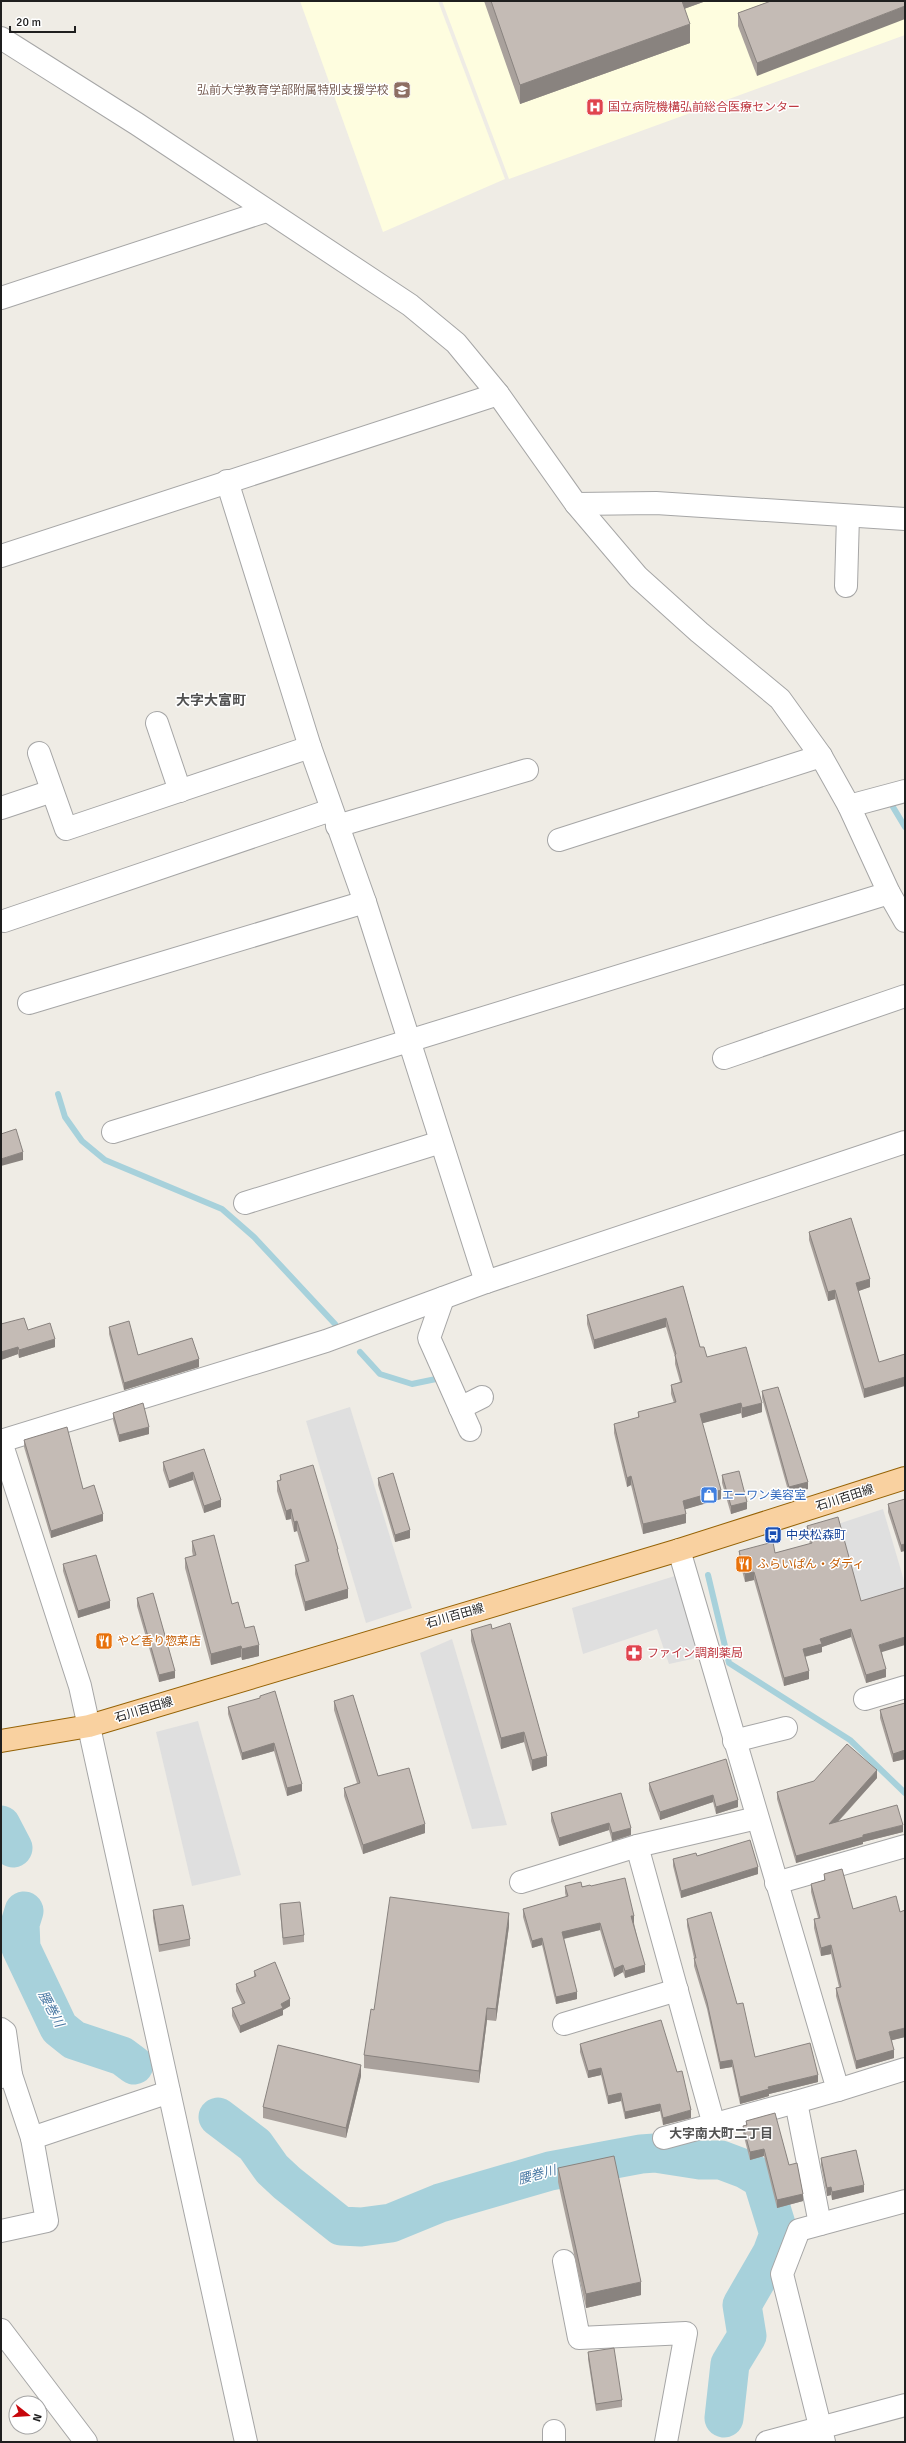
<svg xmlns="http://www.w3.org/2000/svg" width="906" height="2443" font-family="Signika,'Noto Sans JP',sans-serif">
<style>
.education{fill:#fefddf}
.parking{fill:#dfdfdf}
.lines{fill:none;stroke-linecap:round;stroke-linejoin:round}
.stream{stroke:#a7d1db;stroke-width:6}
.river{stroke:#a7d1db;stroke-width:39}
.minor-casing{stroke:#a6a6a6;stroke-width:24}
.major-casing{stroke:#956205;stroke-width:24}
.minor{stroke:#fff;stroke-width:22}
.major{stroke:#f9d1a0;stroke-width:22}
.wall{fill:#a9a19c}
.shaded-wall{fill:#89837f}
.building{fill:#c4bbb5;stroke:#89837f}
.labels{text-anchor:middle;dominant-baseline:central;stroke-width:3;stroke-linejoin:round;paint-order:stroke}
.education-label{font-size:12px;fill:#785e54;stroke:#fff;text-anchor:end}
.health-label{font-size:12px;fill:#be3a42;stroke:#fff;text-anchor:start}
.shop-label{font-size:12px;fill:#366cbe;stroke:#fff;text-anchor:start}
.street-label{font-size:12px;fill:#1f1f1f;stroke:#fff}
.transit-label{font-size:12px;fill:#164399;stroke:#fff;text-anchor:start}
.food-label{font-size:12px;fill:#c56008;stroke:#fff;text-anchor:start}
.water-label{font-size:13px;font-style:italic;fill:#4b7aa4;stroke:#fff}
.neighbourhood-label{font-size:13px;font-weight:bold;fill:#525252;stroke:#fff}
.quarter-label{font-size:14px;font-weight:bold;fill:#525252;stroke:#fff}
</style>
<rect width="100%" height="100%" fill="#efece5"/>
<g class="education">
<path d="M300,1H438L505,179L383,232Z"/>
<path d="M442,1H905V35L509,179Z"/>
</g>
<g class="parking">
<path d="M350,1407L412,1608L366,1623L306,1421Z"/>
<path d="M883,1509L905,1584V1594L863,1607L838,1524Z"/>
<path d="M678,1575L701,1657L669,1664L657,1629L583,1654L572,1608Z"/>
<path d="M452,1639L507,1825L472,1829L420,1653Z"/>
<path d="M198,1721L241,1875L192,1886L156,1732Z"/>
</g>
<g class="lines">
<g class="stream">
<path d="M893,807L905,827"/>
<path d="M58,1094L65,1117L82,1141L105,1160L222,1209L254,1237L335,1324"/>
<path d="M360,1352L380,1374L412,1384L436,1379"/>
<path d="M708,1575L729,1663L850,1740L905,1793"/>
<path d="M1,1928L10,1929L19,1935"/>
</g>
<g class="river">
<path d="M1,1825L13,1848"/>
<path d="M24,1911L20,1924L21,1948L59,2028L74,2040L122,2056L134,2065"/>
<path d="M218,2117L255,2145L272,2169L287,2183L341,2226L361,2227L391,2223L440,2203L550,2171L641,2154L655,2153L700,2160H721L745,2169L762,2179L779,2234L772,2253L742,2305L747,2336L730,2364L724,2418"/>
</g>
<defs>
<g id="minor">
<path d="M1,38L137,124L410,305L456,343L498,394L576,504L638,577L699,632L780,699L821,756L849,806L889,893L905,921"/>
<path d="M1,298L266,211"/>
<path d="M227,481L310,747L365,902L486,1282"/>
<path d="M576,504L656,503L905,519"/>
<path d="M1,556L498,394"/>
<path d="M846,586L848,516"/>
<path d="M157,723L180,791"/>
<path d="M39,753L66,829L310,747"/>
<path d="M849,806L905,791"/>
<path d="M1,808L52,791"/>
<path d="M337,826L527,770"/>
<path d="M559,840L821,756"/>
<path d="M4,921L331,810"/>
<path d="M29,1003L365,902"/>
<path d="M724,1058L905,996"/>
<path d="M113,1132L889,893"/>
<path d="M245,1203L441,1142"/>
<path d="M443,1298L429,1338L470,1430"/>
<path d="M460,1408L482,1397"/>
<path d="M1,1441L326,1341L486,1282L905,1142"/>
<path d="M1,1442L80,1686L246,2442"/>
<path d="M679,1550L838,2090L796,2102L820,2224"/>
<path d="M865,1699L905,1687"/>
<path d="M734,1741L786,1728"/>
<path d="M637,1846L714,2125"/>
<path d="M521,1882L637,1846L757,1818"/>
<path d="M776,1883L905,1846"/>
<path d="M564,2024L677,1990"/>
<path d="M1,2029L5,2032L11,2075"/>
<path d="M1,2077L11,2075L32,2138L169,2092"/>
<path d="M838,2090L905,2069"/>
<path d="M664,2138L796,2102"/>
<path d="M1,2231L47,2221L32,2138"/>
<path d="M564,2261L579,2338L686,2333L666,2442"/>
<path d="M1,2330L86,2442"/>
<path d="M554,2431V2442"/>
<path d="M767,2442L905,2405"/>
<path d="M824,2442L782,2274L799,2230L905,2201"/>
</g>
<path id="major" d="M1,1741L89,1726L679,1550L905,1478"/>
</defs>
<use href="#minor" class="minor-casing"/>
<use href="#major" class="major-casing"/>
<use href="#minor" class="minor"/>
<use href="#major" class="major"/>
</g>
<g class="wall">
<path d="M484,1H706L684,9L690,43L520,104Z"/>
<path d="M771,1L757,76L738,26V13Z"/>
<path d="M809,1232L870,1287L858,1291L879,1362L864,1398L835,1299L828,1301L809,1240Z"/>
<path d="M683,1286L700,1347L707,1357L762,1412L742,1418L741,1413L702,1423L721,1499L685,1509L686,1523L643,1534L631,1485L627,1487L614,1433V1424L638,1418V1412L674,1403L671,1394V1385L680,1382L675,1364V1357L666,1327L594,1349L587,1324V1315Z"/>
<path d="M1,1324L28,1330L55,1347L19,1358L18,1354L1,1360Z"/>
<path d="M109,1327L138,1355L199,1367L124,1390L109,1334Z"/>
<path d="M762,1391L808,1489L789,1494L762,1398Z"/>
<path d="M113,1413L149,1434L119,1442L113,1420Z"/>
<path d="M24,1440L83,1489L103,1521L51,1538L24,1447Z"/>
<path d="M204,1449L221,1507L204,1513L193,1480L169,1488L163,1470V1462Z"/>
<path d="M280,1475L338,1555L348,1598L305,1611L295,1574V1565L306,1562L297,1531L294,1532L291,1519L286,1520L277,1491V1481L280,1480Z"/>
<path d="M722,1475L747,1509L731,1514L722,1483Z"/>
<path d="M378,1478L410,1538L395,1542L378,1485Z"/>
<path d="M905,1499L901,1552L888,1512V1504Z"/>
<path d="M807,1526L861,1601L882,1652L886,1677L866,1683L851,1637L822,1647V1652L805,1657L809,1679L784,1686L754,1580L745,1582L739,1559V1551L775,1553L810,1544L807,1534Z"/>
<path d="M192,1541L232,1604L259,1656L242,1660L241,1657L211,1665L185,1568V1558L193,1556L192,1551Z"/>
<path d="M63,1564L110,1608L78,1618L63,1571Z"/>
<path d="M137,1598L175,1678L159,1682L137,1606Z"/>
<path d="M471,1630L547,1766L532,1771L524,1742L501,1749L471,1641Z"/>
<path d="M260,1696L302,1791L287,1796L274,1751L242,1760L228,1714V1707L260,1698Z"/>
<path d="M334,1701L378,1776L425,1833L363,1854L344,1796V1788L357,1783L334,1710Z"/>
<path d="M905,1703V1759L893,1762L880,1718V1710Z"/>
<path d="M877,1778L838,1822L903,1832L863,1842V1844L796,1863L777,1799V1792Z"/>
<path d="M649,1783L738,1800V1807L716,1814L713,1802L660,1820L649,1790Z"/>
<path d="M621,1793L631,1835L612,1841L609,1830L559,1846L551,1821V1813Z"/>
<path d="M697,1856L758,1874L681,1898L673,1866V1859Z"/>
<path d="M824,1874L853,1909L905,2037L892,2040L894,2058L856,2069L836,1996V1988L839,1987L831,1954L821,1956L814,1928V1919L818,1918L811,1892V1884L824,1880Z"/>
<path d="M565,1886H591L634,1923L645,1972L625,1978L623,1972L614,1977L600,1930L564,1939L577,1999L556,2004L542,1945L532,1948L523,1917V1909L566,1897L565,1893Z"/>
<path d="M280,1904L304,1935V1942L283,1945L280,1911Z"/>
<path d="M153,1910L190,1939V1946L159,1952L153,1918Z"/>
<path d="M687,1919L737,2004L755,2057L818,2082L769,2094V2096L740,2104L732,2067L720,2069L707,2009L694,1966V1958L687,1926Z"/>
<path d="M509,1926L496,2021L487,2020L479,2083L364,2068V2055L374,2010Z"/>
<path d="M254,1971L290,2006L283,2010V2015L240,2033L232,2016V2008L242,2004L236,1991V1984L254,1977Z"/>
<path d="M580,2044L691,2118L663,2125L660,2111L625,2119L621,2101L608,2104L601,2075L588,2078L580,2052Z"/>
<path d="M361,2076L346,2138L263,2118V2107Z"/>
<path d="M746,2121L789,2165L803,2201L777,2208L764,2156L750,2160L743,2133V2126L746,2125Z"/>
<path d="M821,2158L864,2192L832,2200L831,2195L827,2196L821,2165Z"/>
<path d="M558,2168L641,2295L586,2308L558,2182Z"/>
<path d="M588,2352L622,2400V2407L596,2411L588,2359Z"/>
</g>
<g class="shaded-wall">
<path d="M678,1H706L678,11Z"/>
<path d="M905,6V19L757,76V63Z"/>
<path d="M690,24V43L520,104V85Z"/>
<path d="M23,1152V1160L1,1166V1159Z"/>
<path d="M870,1279V1287L856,1292V1283Z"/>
<path d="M835,1290V1299L828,1301V1292Z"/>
<path d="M666,1318V1327L594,1349V1340Z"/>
<path d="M55,1339V1347L19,1358V1350Z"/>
<path d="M18,1347V1354L1,1360V1352Z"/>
<path d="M199,1359V1367L124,1390V1383Z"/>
<path d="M905,1377V1386L864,1398V1389Z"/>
<path d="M741,1403V1413L700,1424V1414Z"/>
<path d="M762,1403V1412L742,1418V1408Z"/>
<path d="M149,1427V1434L119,1442V1435Z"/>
<path d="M193,1472V1480L169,1488V1481Z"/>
<path d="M631,1476V1485L627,1487V1478Z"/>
<path d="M808,1482V1489L789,1494V1487Z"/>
<path d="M721,1490V1499L683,1510V1501Z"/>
<path d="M221,1500V1507L204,1513V1506Z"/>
<path d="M747,1502V1509L731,1514V1506Z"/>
<path d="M291,1509V1519L286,1520V1511Z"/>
<path d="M103,1514V1521L51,1538V1531Z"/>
<path d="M686,1514V1523L643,1534V1524Z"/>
<path d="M297,1521V1531L294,1532V1522Z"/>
<path d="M410,1530V1538L395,1542V1535Z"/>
<path d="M905,1544V1551L901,1552V1545Z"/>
<path d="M754,1572V1580L745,1582V1574Z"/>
<path d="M348,1589V1598L305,1611V1602Z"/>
<path d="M110,1601V1608L78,1618V1611Z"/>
<path d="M851,1629V1637L822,1647V1652L803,1657V1649L820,1639Z"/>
<path d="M905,1637V1645L879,1653V1645Z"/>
<path d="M259,1645V1656L242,1660V1649Z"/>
<path d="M241,1646V1657L211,1665V1654Z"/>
<path d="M886,1669V1677L866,1683V1675Z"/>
<path d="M175,1671V1678L159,1682V1675Z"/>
<path d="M809,1671V1679L784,1686V1678Z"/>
<path d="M524,1732V1742L501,1749V1738Z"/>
<path d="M274,1743V1751L242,1760V1753Z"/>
<path d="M905,1750V1759L893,1762V1754Z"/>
<path d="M547,1756V1766L532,1771V1760Z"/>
<path d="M877,1770V1778L829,1831V1824Z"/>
<path d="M302,1784V1791L287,1796V1788Z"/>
<path d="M713,1795V1802L660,1820V1812Z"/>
<path d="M738,1800V1807L716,1814V1807Z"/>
<path d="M609,1823V1830L559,1846V1838Z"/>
<path d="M425,1824V1833L363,1854V1845Z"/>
<path d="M903,1825V1832L863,1842V1844L796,1863V1856L863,1835Z"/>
<path d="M631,1828V1835L612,1841V1833Z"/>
<path d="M758,1867V1874L681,1898V1891Z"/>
<path d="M509,1913V1926L496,2021V2009Z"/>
<path d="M631,1916H634V1923L631,1924Z"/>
<path d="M600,1923V1930L562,1939V1932Z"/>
<path d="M542,1938V1945L532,1948V1941Z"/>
<path d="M831,1945V1954L821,1956V1948Z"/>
<path d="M623,1965V1972L614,1977V1969Z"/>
<path d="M645,1965V1972L625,1978V1971Z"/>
<path d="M577,1992V1999L556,2004V1997Z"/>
<path d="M290,1999V2006L283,2010V2015L240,2033V2026L281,2004Z"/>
<path d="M487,2008V2020L479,2083V2071Z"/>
<path d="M905,2028V2037L889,2041V2032Z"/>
<path d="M894,2050V2058L856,2069V2061Z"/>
<path d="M732,2060V2067L720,2069V2062Z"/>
<path d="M361,2065V2076L346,2138V2128Z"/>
<path d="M601,2068V2075L588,2078V2071Z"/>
<path d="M818,2075V2082L769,2094V2096L740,2104V2097L768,2087Z"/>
<path d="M621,2093V2101L608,2104V2096Z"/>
<path d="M660,2104V2111L625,2119V2112Z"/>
<path d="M691,2110V2118L663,2125V2118Z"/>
<path d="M764,2149V2156L750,2160V2152Z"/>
<path d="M864,2185V2192L832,2200V2192Z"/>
<path d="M831,2187V2195L827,2196V2188Z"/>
<path d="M803,2194V2201L777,2208V2200Z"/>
<path d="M641,2282V2295L586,2308V2294Z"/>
</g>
<g class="building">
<path d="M491,1H682L690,24L520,85Z"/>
<path d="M771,1H905V6L757,63L738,13Z"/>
<path d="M16,1129L23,1152L1,1159V1134Z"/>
<path d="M851,1218L870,1279L856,1283L879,1362L905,1354V1377L864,1389L835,1290L828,1292L809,1232Z"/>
<path d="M683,1286L700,1347H704L707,1357L746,1347L762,1403L742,1408L741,1403L700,1414L721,1490L683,1501L686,1514L643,1524L631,1476L627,1478L614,1424L639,1417L638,1412L676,1402L671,1385L682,1382L675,1355L676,1354L666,1318L594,1340L587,1315Z"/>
<path d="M24,1318L28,1330L50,1323L55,1339L19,1350L18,1347L1,1352V1324Z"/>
<path d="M129,1321L138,1355L192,1338L199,1359L124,1383L109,1327Z"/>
<path d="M778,1387L808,1482L789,1487L762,1391Z"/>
<path d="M143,1403L149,1427L119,1435L113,1413Z"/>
<path d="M67,1427L83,1489L94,1485L103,1514L51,1531L24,1440Z"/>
<path d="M204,1449L221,1500L204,1506L193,1472L169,1481L163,1462Z"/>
<path d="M313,1465L338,1549H337L348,1589L305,1602L295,1565L309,1561L297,1521L294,1522L291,1509L286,1511L277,1481L281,1480L280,1475Z"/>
<path d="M739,1471L747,1502L731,1506L722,1475Z"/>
<path d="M393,1473L410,1530L395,1535L378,1478Z"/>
<path d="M905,1499V1544L901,1545L888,1504Z"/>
<path d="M838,1517L861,1601L904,1588L905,1590V1637L879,1645L886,1669L866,1675L851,1629L820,1639L822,1644L803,1649L809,1671L784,1678L754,1572L745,1574L739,1551L773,1542L775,1553L812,1543L807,1526Z"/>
<path d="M214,1535L232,1604L238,1602L245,1628L254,1626L259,1645L242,1649L241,1646L211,1654L185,1558L196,1555L192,1541Z"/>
<path d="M96,1555L110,1601L78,1611L63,1564Z"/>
<path d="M153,1593L175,1671L159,1675L137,1598Z"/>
<path d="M510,1623L547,1756L532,1760L524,1732L501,1738L471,1630L491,1624L492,1629Z"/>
<path d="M275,1691L302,1784L287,1788L274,1743L242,1753L228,1707L260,1698V1696Z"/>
<path d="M353,1695L378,1776L409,1768L425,1824L363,1845L344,1788L360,1783L334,1701Z"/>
<path d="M905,1703V1750L893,1754L880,1710Z"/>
<path d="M847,1744L877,1770L829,1824L897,1805L903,1825L863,1835V1837L796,1856L777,1792L814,1781Z"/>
<path d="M726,1759L738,1800L716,1807L713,1795L660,1812L649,1783Z"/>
<path d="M621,1793L631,1828L612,1833L609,1823L559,1838L551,1813Z"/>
<path d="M750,1840L758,1867L681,1891L673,1859L696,1853L697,1856Z"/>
<path d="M842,1869L853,1909L896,1896L900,1912L905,1910V2028L889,2032L894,2050L856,2061L836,1988L841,1987L831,1945L821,1948L814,1919L820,1918L811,1884L825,1880L824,1874Z"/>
<path d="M625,1878L634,1916H631L645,1965L625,1971L623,1965L614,1969L600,1923L562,1932L577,1992L556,1997L542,1938L532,1941L523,1909L568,1896L565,1886L581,1882L582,1887L590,1885L591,1886Z"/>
<path d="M390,1897L509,1913L496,2009L487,2008L479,2071L364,2055L371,2009L374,2010Z"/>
<path d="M300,1902L304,1935L283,1938L280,1904Z"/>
<path d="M183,1905L190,1939L159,1945L153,1910Z"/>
<path d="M711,1912L737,2004L743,2003L755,2057L810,2043L818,2075L768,2087L769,2089L740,2097L732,2060L720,2062L707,2002L694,1958H696L687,1919Z"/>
<path d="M275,1962L290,1999L281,2004L283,2008L240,2026L232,2008L245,2003L236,1984L256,1976L254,1971Z"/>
<path d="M661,2020L677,2072L682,2071L691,2110L663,2118L660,2104L625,2112L621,2093L608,2096L601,2068L588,2071L580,2044Z"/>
<path d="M278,2045L361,2065L346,2128L263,2107Z"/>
<path d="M775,2113L789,2165L797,2163L803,2194L777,2200L764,2149L750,2152L743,2126L747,2125L746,2121Z"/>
<path d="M856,2150L864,2185L832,2192L831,2187L827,2188L821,2158Z"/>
<path d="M614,2156L641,2282L586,2294L558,2168Z"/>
<path d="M614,2348L622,2400L596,2404L588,2352Z"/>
</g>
<defs>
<symbol id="school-square" viewBox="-11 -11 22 22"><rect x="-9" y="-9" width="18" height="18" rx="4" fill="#8d6e63" stroke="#fff"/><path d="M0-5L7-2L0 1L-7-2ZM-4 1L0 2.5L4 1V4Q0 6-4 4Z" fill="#fff"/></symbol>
<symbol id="hospital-square" viewBox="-11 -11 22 22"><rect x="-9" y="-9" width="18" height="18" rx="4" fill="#e0444e" stroke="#fff"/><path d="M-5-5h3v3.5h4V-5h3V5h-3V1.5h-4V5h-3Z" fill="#fff"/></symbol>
<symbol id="shop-square" viewBox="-11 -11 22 22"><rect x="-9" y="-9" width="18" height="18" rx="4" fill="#3f7fe0" stroke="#fff"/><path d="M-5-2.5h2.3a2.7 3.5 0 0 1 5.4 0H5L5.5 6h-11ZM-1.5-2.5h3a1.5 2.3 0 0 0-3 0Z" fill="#fff"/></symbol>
<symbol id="bus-square" viewBox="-11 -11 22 22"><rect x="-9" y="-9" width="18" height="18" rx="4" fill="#1a4fb4" stroke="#fff"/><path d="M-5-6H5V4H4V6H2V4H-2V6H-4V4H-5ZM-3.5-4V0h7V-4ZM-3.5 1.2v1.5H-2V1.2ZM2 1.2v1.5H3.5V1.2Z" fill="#fff"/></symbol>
<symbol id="restaurant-square" viewBox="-11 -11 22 22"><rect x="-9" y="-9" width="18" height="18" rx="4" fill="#e8710a" stroke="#fff"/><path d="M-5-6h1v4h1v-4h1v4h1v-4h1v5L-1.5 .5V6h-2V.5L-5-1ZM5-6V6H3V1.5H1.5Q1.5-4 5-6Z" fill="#fff"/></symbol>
<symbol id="pharmacy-square" viewBox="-11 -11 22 22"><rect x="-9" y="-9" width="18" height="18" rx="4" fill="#e0444e" stroke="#fff"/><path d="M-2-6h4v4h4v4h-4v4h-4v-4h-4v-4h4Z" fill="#fff"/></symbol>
</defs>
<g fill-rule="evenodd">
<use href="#school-square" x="392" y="80" width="20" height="20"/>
<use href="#hospital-square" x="585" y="97" width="20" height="20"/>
<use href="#shop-square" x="699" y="1485" width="20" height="20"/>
<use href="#bus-square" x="763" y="1525" width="20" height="20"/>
<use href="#restaurant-square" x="734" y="1554" width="20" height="20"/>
<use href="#restaurant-square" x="94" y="1631" width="20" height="20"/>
<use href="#pharmacy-square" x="624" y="1643" width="20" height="20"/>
</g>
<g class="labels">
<g class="education-label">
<text x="389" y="90">弘前大学教育学部附属特別支援学校</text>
</g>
<g class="health-label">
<text x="608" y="107">国立病院機構弘前総合医療センター</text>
<text x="647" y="1653">ファイン調剤薬局</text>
</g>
<g class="shop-label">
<text x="722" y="1495">エーワン美容室</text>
</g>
<g class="street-label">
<text transform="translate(845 1498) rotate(-18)">石川百田線</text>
<text transform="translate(455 1616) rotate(-16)">石川百田線</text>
<text transform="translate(144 1710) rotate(-17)">石川百田線</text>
</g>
<g class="transit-label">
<text x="786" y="1535">中央松森町</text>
</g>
<g class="food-label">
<text x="757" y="1564">ふらいぱん・ダディ</text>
<text x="117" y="1641">やど香り惣菜店</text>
</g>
<g class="water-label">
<text transform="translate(51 2009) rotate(62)">腰巻川</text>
<text transform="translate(537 2175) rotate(-15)">腰巻川</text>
</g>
<g class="neighbourhood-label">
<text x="721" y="2134">大字南大町二丁目</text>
</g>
<g class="quarter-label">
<text x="211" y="700">大字大富町</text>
</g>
</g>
<rect width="906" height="2443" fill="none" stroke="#1f1f1f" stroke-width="4"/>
<g transform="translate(28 2415) rotate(107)"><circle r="19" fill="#ffffff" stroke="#a5a5a5"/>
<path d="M0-3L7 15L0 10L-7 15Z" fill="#c7060b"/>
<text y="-6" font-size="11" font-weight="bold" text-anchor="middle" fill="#1f1f1f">N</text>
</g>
<path d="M10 26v6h65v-6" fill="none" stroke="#1f1f1f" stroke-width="2"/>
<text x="16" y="26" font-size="12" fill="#1f1f1f" stroke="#ffffff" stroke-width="3" paint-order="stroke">20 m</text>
</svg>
